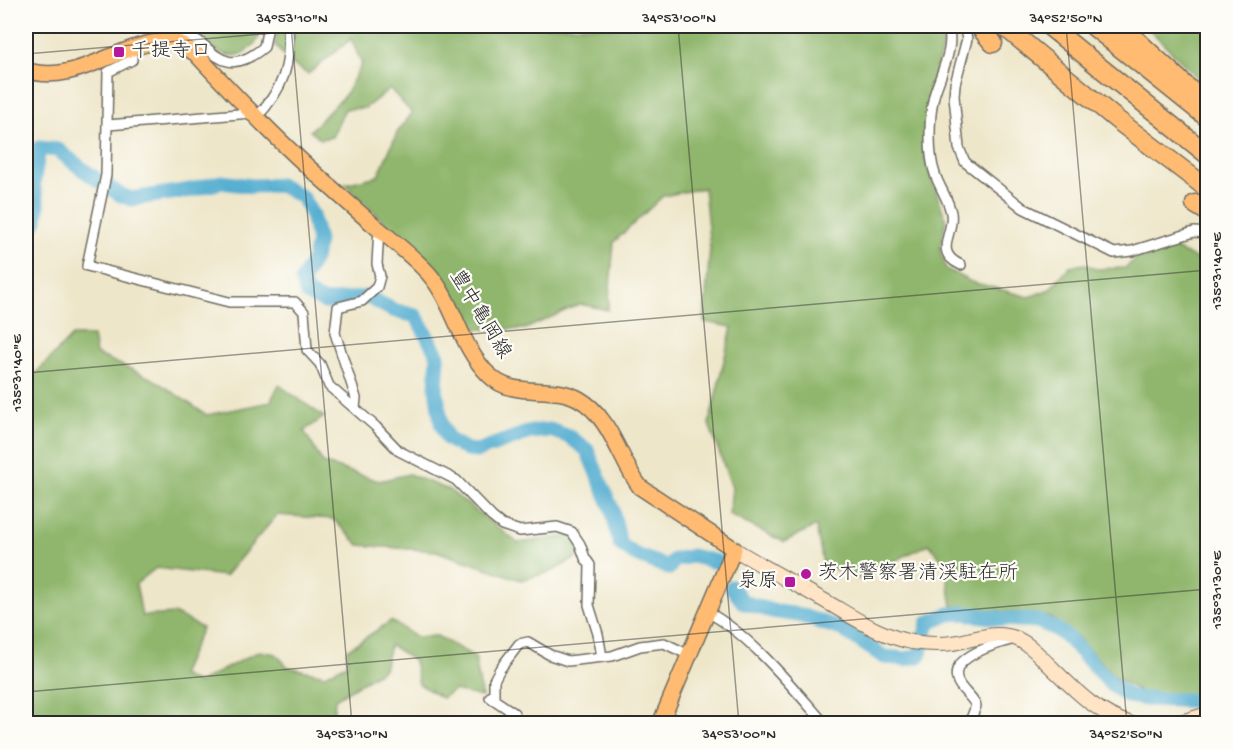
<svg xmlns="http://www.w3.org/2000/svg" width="1233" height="749" font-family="'Gochi Hand','Klee One',sans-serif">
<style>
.forest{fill:#8fb66c;stroke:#5d704c;stroke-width:1.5}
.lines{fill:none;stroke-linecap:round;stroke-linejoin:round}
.river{stroke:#52add0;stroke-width:15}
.minor-casing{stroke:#6f6c62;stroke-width:12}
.secondary-casing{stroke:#6f6c62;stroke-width:16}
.primary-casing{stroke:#6f6c62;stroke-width:18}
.motorway-casing{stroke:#6f6c62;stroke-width:21}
.minor{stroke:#fff;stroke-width:9}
.secondary{stroke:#ffe4c6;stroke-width:14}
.primary{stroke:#ffbb71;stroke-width:15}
.motorway{stroke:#ffbb71;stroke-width:18}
.ticks{fill:none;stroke:#2b2b2b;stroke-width:1.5;stroke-opacity:0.45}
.poi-dot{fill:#b5179e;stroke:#fdfcf7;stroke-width:2}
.labels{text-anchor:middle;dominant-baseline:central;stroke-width:4.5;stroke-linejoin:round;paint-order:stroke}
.poi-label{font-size:20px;fill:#2b2b2b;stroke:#fdfcf7;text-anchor:start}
.street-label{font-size:20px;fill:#2b2b2b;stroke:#fdfcf7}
.neatline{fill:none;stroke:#2b2b2b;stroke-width:2}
.ticks-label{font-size:15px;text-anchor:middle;fill:#2b2b2b}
</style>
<rect width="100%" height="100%" fill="#fdfcf7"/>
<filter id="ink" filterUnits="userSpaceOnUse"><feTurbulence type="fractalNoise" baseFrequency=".0167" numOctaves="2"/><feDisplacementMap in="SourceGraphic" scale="12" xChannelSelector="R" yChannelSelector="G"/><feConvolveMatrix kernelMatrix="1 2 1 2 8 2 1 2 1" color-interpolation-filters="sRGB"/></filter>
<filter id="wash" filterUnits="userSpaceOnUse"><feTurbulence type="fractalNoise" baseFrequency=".008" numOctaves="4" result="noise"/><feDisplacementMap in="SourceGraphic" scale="24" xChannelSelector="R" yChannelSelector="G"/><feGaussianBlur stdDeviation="1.35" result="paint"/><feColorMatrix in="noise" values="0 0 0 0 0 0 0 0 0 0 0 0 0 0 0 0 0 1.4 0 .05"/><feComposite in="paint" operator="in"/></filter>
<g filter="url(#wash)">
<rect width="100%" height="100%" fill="#eee6c9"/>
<g class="forest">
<path d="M184,26H262C260,44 242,62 222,53C210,48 196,33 184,26Z"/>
<path d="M278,26H939L944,33V41L929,97L924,151L929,171L946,220L940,251L946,269L971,282L1029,297L1050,289L1070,266L1086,264L1095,269L1125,268L1142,254L1174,248L1203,262L1207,268V695L1141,692L1116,678L1075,635L1050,617L952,606L945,564L929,544L858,579L823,564L816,526L784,542L729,515L732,488L709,424L732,327L704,322L710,248L704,188L663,196L614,242L608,310L580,304L525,329H468L435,271L345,184L378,176L397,133L412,113L390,89L365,108L345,109L332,137L321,139L310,131L345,95L362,64L351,39L308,74L290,63L275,45Z"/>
<path d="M1146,26H1207V81L1203,83Z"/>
<path d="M72,336H93L96,354L153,379L207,415L270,402L279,385L324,417L304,431L323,463L379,481L409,474L449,490L518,543L577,535L581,555L553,571L521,580L436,551L359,545L333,519L277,515L225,576L156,568L136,584L142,616L176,614L202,628L181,675L198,683L259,651L276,654L288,667L325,675L347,664V650L391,621L416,637L437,636L475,657L482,697L454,690L442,698L419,684L414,661L390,645L384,669L335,699L333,723H26V379L29,380Z"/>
</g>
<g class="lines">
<g class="river">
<path d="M26,236L36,220L38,204L33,185L39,148L58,150L82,169L119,194L131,199L191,190L221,182L252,186L280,185L302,197L312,215L318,241L314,259L302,280L307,294L325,302L368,297L393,310L416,316L438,356L436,388L441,423L448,439L467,450L477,451L530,432L550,430L570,437L587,450L612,509L620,544L634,554L669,568L674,560L692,556L717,562"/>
<path d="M732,587L743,602L772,611L799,615L842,629L884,657L906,659L919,656L928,623L949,614L964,613L1004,619L1037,621L1056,629L1068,638L1112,685L1128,696L1144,699L1208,701"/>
</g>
</g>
</g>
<g filter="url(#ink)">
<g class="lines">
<defs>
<g id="minor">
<path d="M946,26C958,42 939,77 934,96C929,116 928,155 935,174C939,187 949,200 951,213C955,233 932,252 961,265"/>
<path d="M964,26L967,39L955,84L954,96L959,148L965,162L1023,208L1114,253L1132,251L1194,232L1208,233"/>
<path d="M172,41C208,17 210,92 264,47L268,26"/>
<path d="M132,47V60L108,72L106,175L87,266L229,302H295L304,312L307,350L320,364L329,386L376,427L399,451L456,480L492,517L502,525L520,531L557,527L572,532L580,544L585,558L590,565L589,605L598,634L602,657"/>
<path d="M256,118C284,88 291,66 288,26"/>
<path d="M108,125L251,113"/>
<path d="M355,408L356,398L335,333L338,307L362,301L377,287L380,276L377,264L379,229"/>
<path d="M707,612C749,633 793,688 825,724"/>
<path d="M490,697L514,713L517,724"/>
<path d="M494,700V680L500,669L519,644L528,642L550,655L568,661L612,656L640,646L664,643L689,655"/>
<path d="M969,724L976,706C972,696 959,689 957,679C950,656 999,643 1015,639"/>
</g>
<g id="secondary">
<path d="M734,549C764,567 795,584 825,601C853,617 880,636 912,642C925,644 939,645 953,643C973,640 995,630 1015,638C1028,643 1038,654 1047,663C1073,688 1096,714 1132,724"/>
<path d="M1174,724L1208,714"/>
</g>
<path id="primary" d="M26,70C70,85 109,51 151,43C159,42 168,40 175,42C182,44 188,49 195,53C234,95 274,137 317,175C336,192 355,209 375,226C394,242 413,256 429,274C455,304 460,347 489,375C514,400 550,383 579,399C611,417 619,459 640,487L734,549L660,724"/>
<g id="motorway">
<path d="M979,26L993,43"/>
<path d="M1004,26L1116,119L1208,189"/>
<path d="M1049,26L1208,155"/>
<path d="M1093,26L1208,118"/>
<path d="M1121,26L1197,96"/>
<path d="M1195,204L1208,212"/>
</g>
</defs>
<use href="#minor" class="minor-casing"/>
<use href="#secondary" class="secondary-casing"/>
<use href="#primary" class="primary-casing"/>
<use href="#motorway" class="motorway-casing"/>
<use href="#minor" class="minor"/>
<use href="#secondary" class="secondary"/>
<use href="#primary" class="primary"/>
<use href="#motorway" class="motorway"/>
</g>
</g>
<path class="ticks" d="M291,26L352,724M678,26L739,724M1066,26L1127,724M26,54L356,26M26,373L1208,270M26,692L1208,589"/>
<g class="poi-dot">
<rect x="113" y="46" width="12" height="12" rx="3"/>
<circle cx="806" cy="574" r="6"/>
<rect x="784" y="576" width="12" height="12" rx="3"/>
</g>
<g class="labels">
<g class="poi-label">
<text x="131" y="52">千提寺口</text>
<text x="818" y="574">茨木警察署清渓駐在所</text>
<text x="778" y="582" text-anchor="end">泉原</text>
</g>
<g class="street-label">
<text transform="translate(479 315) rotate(59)">豊中亀岡線</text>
</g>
</g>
<rect width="1233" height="749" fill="none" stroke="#fdfcf7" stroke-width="66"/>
<rect x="33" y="33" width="1167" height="683" class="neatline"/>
<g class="ticks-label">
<text x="292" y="22">34°53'10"N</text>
<text x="679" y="22">34°53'00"N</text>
<text x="1066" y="22">34°52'50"N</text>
<text transform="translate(1216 271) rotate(-90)" y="5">135°31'40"E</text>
<text transform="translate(16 373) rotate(-90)" y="5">135°31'40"E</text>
<text transform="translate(1216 590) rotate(-90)" y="5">135°31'30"E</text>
<text x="352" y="738">34°53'10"N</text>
<text x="739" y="738">34°53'00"N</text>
<text x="1126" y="738">34°52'50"N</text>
</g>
</svg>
